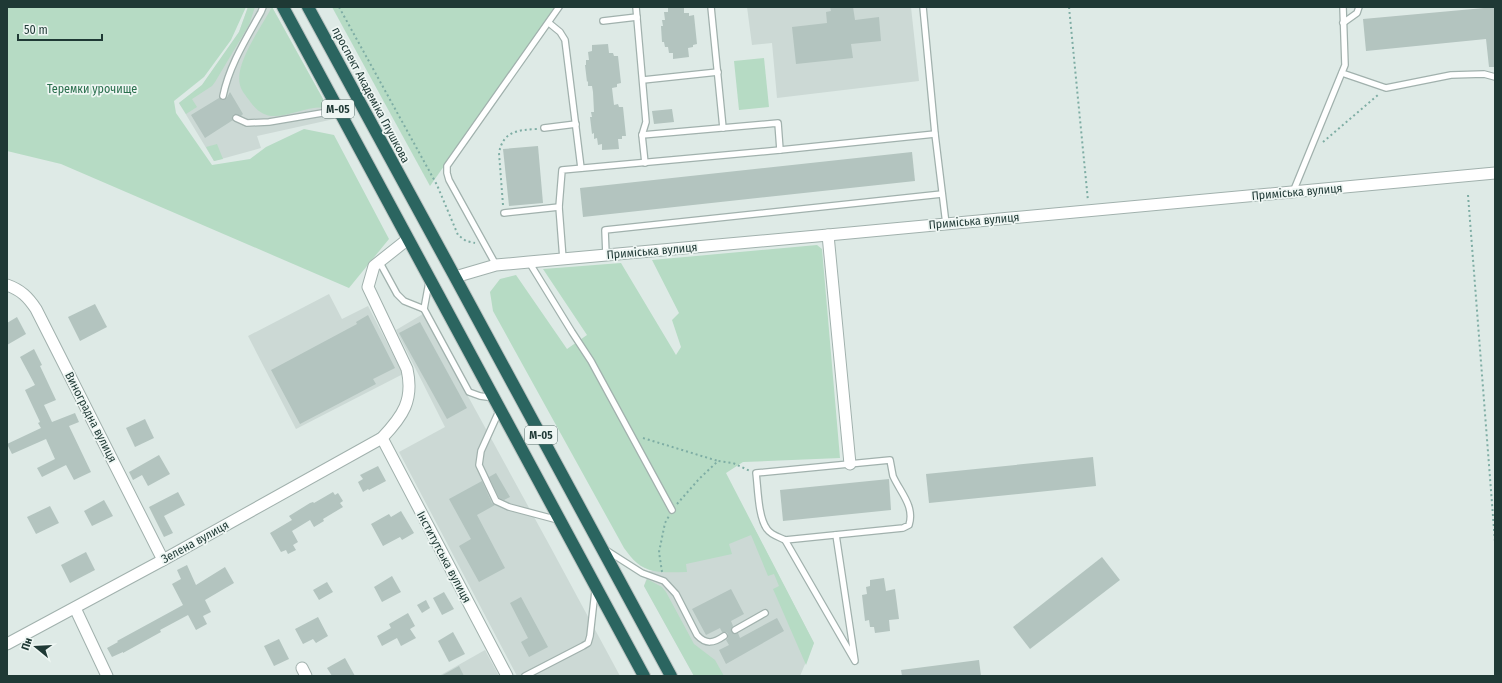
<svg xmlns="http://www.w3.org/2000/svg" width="1502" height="683" font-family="'Fira Sans Condensed',sans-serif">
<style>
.built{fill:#ccd9d5}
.green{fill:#b6dbc4}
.building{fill:#b3c4bf}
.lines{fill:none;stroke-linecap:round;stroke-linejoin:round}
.lane-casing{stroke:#a1b1ad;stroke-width:8}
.street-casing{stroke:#a1b1ad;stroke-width:13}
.highway-casing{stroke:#bcc4c2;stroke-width:14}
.path{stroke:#7eada4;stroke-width:2;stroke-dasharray:2 3;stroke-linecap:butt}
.lane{stroke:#fff;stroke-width:5.5}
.street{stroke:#fff;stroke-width:11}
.highway{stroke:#2b6560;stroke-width:12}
.labels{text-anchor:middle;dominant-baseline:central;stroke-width:3.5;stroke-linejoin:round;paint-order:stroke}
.shield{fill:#eef6f3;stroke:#5d726e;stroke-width:1}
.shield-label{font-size:11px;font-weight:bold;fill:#1f3935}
.park-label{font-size:12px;fill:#2a6f4d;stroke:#eef6f3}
.street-label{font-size:12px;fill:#1f3935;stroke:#eef6f3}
</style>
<rect width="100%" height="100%" fill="#deeae6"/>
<g class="built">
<path d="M248,7H272L334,119L257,136L261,148L214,161L179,103L202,85L239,32Z"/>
<path d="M747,7H911L919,81L777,98L772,43L752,45Z"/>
<path d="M329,294L342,319L368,306L403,374L296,429L248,336Z"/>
<path d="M423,314L551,548L620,676H517L399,452L445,427L396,330Z"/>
<path d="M753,526L814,643L800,676H694L644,586L649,571L667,569Z"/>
<path d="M485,650L499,676H439Z"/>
</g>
<g class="green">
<path d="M7,7H246L231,40L204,77L174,101L176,113L212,165L250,159L266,147L304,129L334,135L389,239L349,288L61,164L7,151Z"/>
<path d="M248,7H255L249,25L215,82L212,86L192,99L197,107L186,114L179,103L202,85L239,32Z"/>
<path d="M272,7L328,108C309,105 292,116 274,116C263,116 255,109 249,100C246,96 241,90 240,85C234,64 262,26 272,7Z"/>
<path d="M332,7H556L430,186Z"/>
<path d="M764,58L769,107L739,110L734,61Z"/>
<path d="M217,144L223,159L214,161L206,147Z"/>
<path d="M817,245L822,249L840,458L743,462L726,473L814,643L806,665L773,589L779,586L774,574L768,576L751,535L729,544L732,554L686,564L687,572C670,572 651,575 637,563C632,559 628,553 624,548L493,311L490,292L500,279L516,275L567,349L587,335L543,269L621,263L676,355L681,347L672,320L679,313L652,260Z"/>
<path d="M647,579L662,587L666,592L694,644L715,660L724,676H694L644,586Z"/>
</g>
<g class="building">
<path d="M668,7H684V13H689V16L694,15L697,44L693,45V47L688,48L689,57L673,59V53H669L668,47H665L664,42H662L661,26H663L662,20H665L664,12H668Z"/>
<path d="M830,7H853L855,20L879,17L881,41L851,44L853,58L796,64L792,27L827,23L826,12L831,11Z"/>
<path d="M1495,7V67H1489L1486,39L1366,51L1363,19Z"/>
<path d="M608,44L609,53H613L614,56H618L621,83L617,84V87L612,88L614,105L618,104L619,107H623L626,136H622V139H618L619,149L602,150V144L598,145L597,138L594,139V133L592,134L590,117H592L591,112H594L593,92L592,86H588V81L587,82L585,65H586V60H589L588,52L592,51V45Z"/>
<path d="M230,92L243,114L241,116L234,114L232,117L233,120L205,138L191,115L219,98L222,100L226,99Z"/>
<path d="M672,109L674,122L654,124L652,111Z"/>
<path d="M538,146L543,203L509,206L503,149Z"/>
<path d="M912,152L915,181L583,217L580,188Z"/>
<path d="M95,304L107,327L80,341L68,317Z"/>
<path d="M368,315L395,368L373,379L376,384L300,424L271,370L357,324L356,322Z"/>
<path d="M17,317L26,334L7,345V323Z"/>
<path d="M420,322L467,408L447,419L399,333Z"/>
<path d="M34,349L42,365L40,366L56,400L44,405L52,422L75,413L79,422L69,426L91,472L74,480L66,465L42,477L37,468L55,459L46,439L12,454L7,444L41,428L38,423L40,422L25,390L35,385L20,357Z"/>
<path d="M145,419L154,438L135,447L126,428Z"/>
<path d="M159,455L170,474L148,486L142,475L133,480L129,472Z"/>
<path d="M1093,457L1096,486L929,503L926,474Z"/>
<path d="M378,466L386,481L369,490L368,489L363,492L358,482L363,479L360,475Z"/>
<path d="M496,473L510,497L504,500L499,498L489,477Z"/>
<path d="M889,479L891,510L783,521L780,490Z"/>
<path d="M482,481L492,503L495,505L477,515L505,568L479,582L459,546L471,539L449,499Z"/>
<path d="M178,492L185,505L164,516L173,533L164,537L149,507Z"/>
<path d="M333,492L335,495L338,493L343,501L340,503L343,507L323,519L324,521L314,527L310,520L292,531L298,542L293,545L296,550L288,554L286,550L281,552L270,533L292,520L289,516L310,503L313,502L314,503Z"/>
<path d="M104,500L113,516L92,526L84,511Z"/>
<path d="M50,506L59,523L36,534L27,517Z"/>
<path d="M401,511L414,533L402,540L400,537L383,546L371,524L389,514L391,517Z"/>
<path d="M86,552L95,570L70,583L61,565Z"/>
<path d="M1102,557L1120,580L1030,649L1013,627Z"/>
<path d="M187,565L196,585L225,567L234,583L205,600L211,612L203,616L207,624L196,630L188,615L160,630L161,632L123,653V652L112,657L107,648L118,642L117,641L183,605L172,584L181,579L177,570Z"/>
<path d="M392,576L401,592L382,602L374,587Z"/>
<path d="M884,578L886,591L895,589L899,619L889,620L890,631L875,633L874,627H870L869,620L865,621L862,595L867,594L866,587L870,586V580Z"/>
<path d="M327,582L333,592L319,600L313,590Z"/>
<path d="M731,589L744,614L731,621L733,626L731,630L733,633H738L740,638L777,618L784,631L726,664L719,650L729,645L726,640L728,638V634L726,632H722L720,628L706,635L692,609Z"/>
<path d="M444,592L454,609L442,615L433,598Z"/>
<path d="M521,597L548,647L529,657L521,642L528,638L510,603Z"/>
<path d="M426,600L430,608L422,613L417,605Z"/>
<path d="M408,613L415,626L410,629L416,638L401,646L397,638L382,646L377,636L391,628L389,624Z"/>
<path d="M318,617L328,636L316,643L313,639L303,644L295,629Z"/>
<path d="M453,632L465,654L449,662L438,641Z"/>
<path d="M279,639L289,659L274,666L264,646Z"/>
<path d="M345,658L355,676H332L327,668Z"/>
<path d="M979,660L981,676H902L901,670Z"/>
<path d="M459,666L464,676H441Z"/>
</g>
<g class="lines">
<defs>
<g id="lane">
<path d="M636,7L646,122L642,135L645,163"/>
<path d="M711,7L723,128"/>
<path d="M923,7L935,134L946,224"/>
<path d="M603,21L637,17"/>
<path d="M549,23L560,32L565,40L581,168"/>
<path d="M1343,23L1357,13L1359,7"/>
<path d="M1342,73L1386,88L1451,75L1484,74L1495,77"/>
<path d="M643,80L718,72"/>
<path d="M223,96C229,66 246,39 261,12L263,7"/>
<path d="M236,118L247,123L269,122L328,112L340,115"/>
<path d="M544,128L576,124"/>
<path d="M642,135L778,123L780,150"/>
<path d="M1293,192L1345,65L1343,7"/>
<path d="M504,213L559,207"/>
<path d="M606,255L605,230L942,194"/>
<path d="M563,259L559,207L562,170L780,150L935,134"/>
<path d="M379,261L397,294L404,301L424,309"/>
<path d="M529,262L572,332L591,361L672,510"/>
<path d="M496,265L449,180L447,173V166L559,7"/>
<path d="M429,282L424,309L469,392L480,396L494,398"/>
<path d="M500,409L481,451L479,465L496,501L509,507L558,520"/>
<path d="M890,460C891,465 892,471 893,476C900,492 915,506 909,525L903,528L785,540C779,537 771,535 767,529C758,517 758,488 756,473Z"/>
<path d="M785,540L855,661L836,535"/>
<path d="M606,550L642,573L664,581L676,594L697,635C706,645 714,643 724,636"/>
<path d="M735,630L765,613"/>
<path d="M525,676L583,646L588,643L590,636L595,591"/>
</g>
<g id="street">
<path d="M828,235L850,464"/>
<path d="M455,277L496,265L529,262L828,235L1495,173"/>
<path d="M7,285C21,290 28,297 36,309L163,560"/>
<path d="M382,438L507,676"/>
<path d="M75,608L107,676"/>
<path d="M7,644L163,560L382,438C403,416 414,400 407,369L368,287L374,266L408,239"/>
<path d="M302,668L306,676"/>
</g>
<g id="highway">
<path d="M283,7L644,676"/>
<path d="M308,7L455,277L671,676"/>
</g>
</defs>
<use href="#lane" class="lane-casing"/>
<use href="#street" class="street-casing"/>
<use href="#highway" class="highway-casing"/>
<g class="path">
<path d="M339,7L437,185L458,235L466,241L475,243"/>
<path d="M1069,7L1088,201"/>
<path d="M1323,142L1379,94"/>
<path d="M1468,195L1495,542"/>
<path d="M503,205L499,153C503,131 518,130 537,129"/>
<path d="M643,438L718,461"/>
<path d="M677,504L699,479L718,461L733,463L750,471"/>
<path d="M662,572L659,552L665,523L669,516"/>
</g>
<use href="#lane" class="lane"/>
<use href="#street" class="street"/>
<use href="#highway" class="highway"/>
</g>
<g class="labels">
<g class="shield">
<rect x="322" y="100" width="32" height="18" rx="3"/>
<rect x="525" y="426" width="32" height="18" rx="3"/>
</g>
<g class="shield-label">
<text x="338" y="109">М-05</text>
<text x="541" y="435">М-05</text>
</g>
<g class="park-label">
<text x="92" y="89">Теремки урочище</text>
</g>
<g class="street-label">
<text transform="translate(371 95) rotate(62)">проспект Академіка Глушкова</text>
<text transform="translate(1297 192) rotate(-5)">Приміська вулиця</text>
<text transform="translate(974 221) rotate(-5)">Приміська вулиця</text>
<text transform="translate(652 251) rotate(-5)">Приміська вулиця</text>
<text transform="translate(91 417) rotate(63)">Виноградна вулиця</text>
<text transform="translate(195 542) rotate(-29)">Зелена вулиця</text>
<text transform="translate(444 557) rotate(62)">Інститутська вулиця</text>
</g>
</g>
<rect width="1502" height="683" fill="none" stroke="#1f3935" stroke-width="16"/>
<g transform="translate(36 647) rotate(288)" stroke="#eef6f3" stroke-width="3" paint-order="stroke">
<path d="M0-3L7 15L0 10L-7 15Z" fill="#1f3935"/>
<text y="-6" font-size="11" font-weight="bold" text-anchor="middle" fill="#1f3935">Пн</text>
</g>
<path d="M18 34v6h84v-6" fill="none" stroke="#1f3935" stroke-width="2"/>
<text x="24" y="34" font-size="12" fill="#1f3935" stroke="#eef6f3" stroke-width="3" paint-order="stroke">50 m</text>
</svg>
